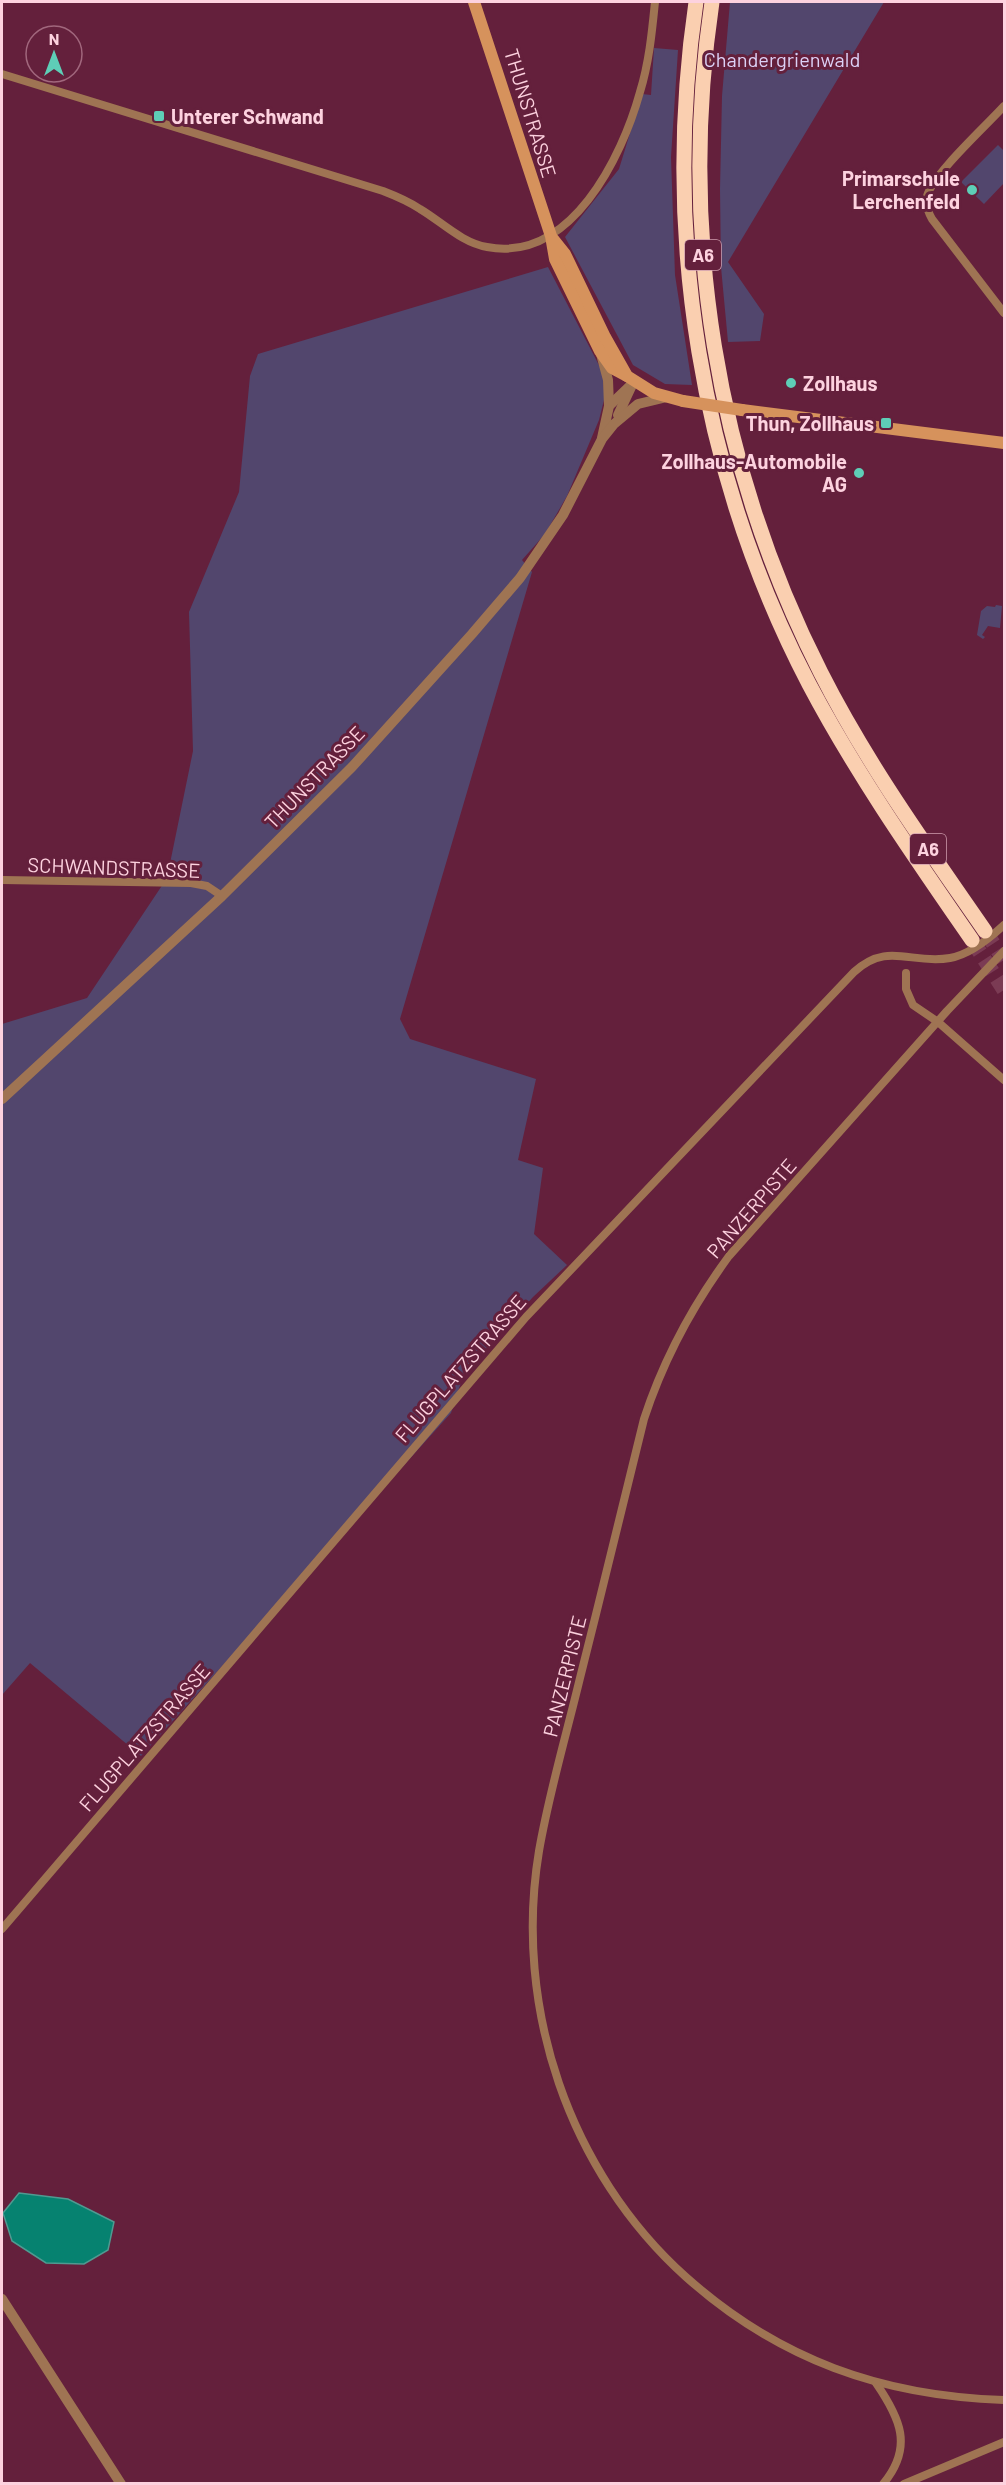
<svg xmlns="http://www.w3.org/2000/svg" width="1006" height="2485" font-family="Barlow,sans-serif">
<style>
.green{fill:#52466d}
.water{fill:#068270;stroke:#509a91;stroke-width:1.5}
.lines{fill:none;stroke-linecap:round;stroke-linejoin:round}
.motorway-tunnel{stroke:#7b3b54;stroke-width:15;stroke-dasharray:15 8;stroke-linecap:butt}
.minor{stroke:#9f7453;stroke-width:8}
.tertiary{stroke:#9f7453;stroke-width:10}
.secondary{stroke:#d6925c;stroke-width:12}
.motorway{stroke:#facfb0;stroke-width:15}
.secondary-bridge{stroke:#d6925c;stroke-width:12}
.poi-dot{fill:#5eceb7;stroke:#64203c;stroke-width:2}
.labels{text-anchor:middle;dominant-baseline:central;stroke-width:6;stroke-linejoin:round;paint-order:stroke}
.shield{fill:#64203c;stroke:#cf9dae;stroke-width:1.5}
.shield-label{font-size:18px;font-weight:bold;fill:#fdd2df}
.park-label{font-size:20px;fill:#dcd1f6;stroke:#64203c}
.street-label{font-size:20px;fill:#fdd2df;stroke:#64203c}
.poi-label{font-size:20px;font-weight:bold;fill:#fdd2df;stroke:#64203c;text-anchor:end}
</style>
<rect width="100%" height="100%" fill="#64203c"/>
<g class="green">
<path d="M730,2H884L728,262L764,314L760,341L728,342L721,267L720,189L722,96Z"/>
<path d="M654,48L678,50L671,157L675,275L692,385L665,384L633,365L565,237L619,169L642,94L651,95Z"/>
<path d="M998,145L1004,151V183L984,204L961,182Z"/>
<path d="M548,267L602,371L605,396L599,420L567,496L545,534L522,560L532,572L400,1019L410,1039L536,1079L518,1160L543,1168L534,1234L567,1265L533,1297L464,1373L451,1413L141,1756L30,1663L2,1695V1024L87,998L167,878L193,751L189,612L239,492L250,376L258,354Z"/>
<path d="M996,605L1002,606L1000,628L988,626L982,635L985,637L983,639L977,635L981,611L987,606L995,607Z"/>
</g>
<path class="water" d="M19,2193L68,2199L114,2222L108,2250L84,2264L46,2263L12,2241L3,2213Z"/>
<g class="lines">
<g class="motorway-tunnel">
<path d="M985,931L1004,960"/>
<path d="M972,940L1004,990"/>
</g>
<g class="minor">
<path d="M2,74L383,191C396,196 408,201 420,209C442,222 462,243 487,247C571,263 622,157 640,92C649,63 652,32 655,2"/>
<path d="M1004,106C987,125 933,174 927,196C925,205 928,212 932,219L1004,313"/>
<path d="M2,880L191,883L207,886L222,896"/>
<path d="M1004,951L947,1011L729,1256C693,1305 663,1361 644,1419C622,1506 602,1592 580,1678C566,1736 549,1793 539,1851C513,2007 569,2172 686,2277C779,2360 882,2396 1004,2400"/>
<path d="M906,973V989L913,1005L938,1022L1004,1080"/>
<path d="M2,1929L526,1317L854,972C888,941 911,965 950,958C969,955 990,938 1004,925"/>
<path d="M876,2383C900,2418 914,2447 883,2484"/>
<path d="M904,2484L1004,2442"/>
</g>
<g class="tertiary">
<path d="M601,354L608,380L609,406"/>
<path d="M618,415L633,383"/>
<path d="M602,438L609,406L634,382"/>
<path d="M2,1099L222,896L352,767L472,634L520,578L563,515L602,439L614,424L638,404L667,397"/>
<path d="M2,2299L121,2484"/>
</g>
<g class="secondary">
<path d="M474,2L551,236L555,259L600,351L612,368L627,376"/>
<path d="M553,239L565,254L605,337L627,376L654,393L683,401"/>
<path d="M742,410L1004,443"/>
</g>
<g class="motorway">
<path d="M696,2C662,234 700,475 809,684C856,773 914,856 972,940"/>
<path d="M712,2C678,232 716,466 821,673C867,764 927,847 985,931"/>
</g>
<path class="secondary-bridge" d="M683,401L742,410"/>
</g>
<g class="poi-dot">
<rect x="153" y="110" width="12" height="12" rx="3"/>
<circle cx="972" cy="190" r="6"/>
<circle cx="791" cy="383" r="6"/>
<rect x="880" y="417" width="12" height="12" rx="3"/>
<circle cx="859" cy="473" r="6"/>
</g>
<g class="labels">
<g class="shield">
<rect x="685" y="240" width="36" height="30" rx="4.5"/>
<rect x="910" y="834" width="36" height="30" rx="4.5"/>
</g>
<g class="shield-label">
<text x="703" y="255">A6</text>
<text x="928" y="849">A6</text>
</g>
<g class="park-label">
<text x="782" y="59">Chandergrienwald</text>
</g>
<g class="street-label">
<text transform="translate(531 113) rotate(73)">THUNSTRASSE</text>
<text transform="translate(314 777) rotate(-46)">THUNSTRASSE</text>
<text transform="translate(114 867) rotate(2)">SCHWANDSTRASSE</text>
<text transform="translate(751 1208) rotate(-49)">PANZERPISTE</text>
<text transform="translate(460 1368) rotate(-49)">FLUGPLATZSTRASSE</text>
<text transform="translate(564 1676) rotate(-76)">PANZERPISTE</text>
<text transform="translate(144 1737) rotate(-49)">FLUGPLATZSTRASSE</text>
</g>
<g class="poi-label">
<text x="171" y="116" text-anchor="start">Unterer Schwand</text>
<text x="960" y="178">Primarschule<tspan x="960" dy="23">Lerchenfeld</tspan></text>
<text x="803" y="383" text-anchor="start">Zollhaus</text>
<text x="874" y="423">Thun, Zollhaus</text>
<text x="847" y="461">Zollhaus-Automobile<tspan x="847" dy="23">AG</tspan></text>
</g>
</g>
<rect width="1006" height="2485" fill="none" stroke="#fdd2df" stroke-width="6"/>
<g transform="translate(54 54)"><circle r="28" fill="#64203c" stroke="#a1677d" stroke-width="1.5"/>
<path d="M0-4.5L10 22L0 15L-10 22Z" fill="#5eceb7"/>
<text y="-9" font-size="16" font-weight="bold" text-anchor="middle" fill="#fdd2df">N</text>
</g>
</svg>
